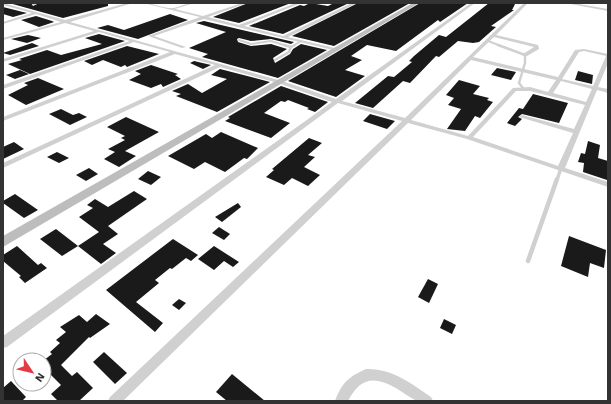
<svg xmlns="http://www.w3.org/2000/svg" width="611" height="404" font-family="'Work Sans',sans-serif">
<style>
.building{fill:#1a1a1a}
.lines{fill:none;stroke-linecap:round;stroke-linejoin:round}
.lane-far3{stroke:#d0d0d0;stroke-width:2}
.lane-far2{stroke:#d0d0d0;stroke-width:2.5}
.lane-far1{stroke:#d0d0d0;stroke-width:3.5}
.lane{stroke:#d0d0d0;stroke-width:4.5}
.street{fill:#d0d0d0;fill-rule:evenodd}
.secondary{fill:#bdbdbd;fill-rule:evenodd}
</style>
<rect width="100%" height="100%" fill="#fff"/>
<g class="building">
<path d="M9,3H31L33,6L39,3H108V6L63,18Z"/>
<path d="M248,3H291L239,23L213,17Z"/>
<path d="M310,3L328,6L334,3H349L283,34L249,26L300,5L304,6Z"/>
<path d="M358,3H410L334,46L292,36Z"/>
<path d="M420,3H468L440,22L438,20L396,51L367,45L351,56L362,60L345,70L365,76L336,97L288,81Z"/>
<path d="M489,3L515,4L512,10H514L491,26L496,27L479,42L473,43L458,41L439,57L436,56L410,83L403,81L373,108L355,103L388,76L394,77L412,62L409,61L414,56L439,35L446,37Z"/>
<path d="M3,7L27,13L13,17L3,14Z"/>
<path d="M170,14L188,20L138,39L97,28L108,25L124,30Z"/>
<path d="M36,16L52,21L54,22L39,27L21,20Z"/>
<path d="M204,21L294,42L291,44L271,39L251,41L239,38L237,39L238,42L251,46L271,44L287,49L273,58L275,63L290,54L293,49L301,44L327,50L278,78L202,57L208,54L189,48L226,32L196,23Z"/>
<path d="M99,34L125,41L30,74L8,64L22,60L19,59L47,50L61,55L102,44L85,38Z"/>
<path d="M28,35L41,38L27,43L11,39Z"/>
<path d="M32,43L39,46L10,55L3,53Z"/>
<path d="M127,46L159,54L127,67L125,65L121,67L103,60L92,65L84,61Z"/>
<path d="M194,61L211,65L203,69L190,63Z"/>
<path d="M151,65L178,74L175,75L181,79L163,87L161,84L151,88L129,80L141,74L135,71Z"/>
<path d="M497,68L516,72L511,80L491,75Z"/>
<path d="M220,69L270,82L217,112L176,96L181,94L172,91L188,84L202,93L227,79L211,75Z"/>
<path d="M20,70L29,74L15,79L6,75Z"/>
<path d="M578,71L593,75L592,84L575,80Z"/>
<path d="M38,78L64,89L26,105L8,95L28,85L24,83Z"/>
<path d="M459,80L480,86L473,94L489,98L487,100L493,102L480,118L475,116L465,131L447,129L461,109L448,105L454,98L446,95Z"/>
<path d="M281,86L328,102L315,112L307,109L309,108L288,100L285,102L281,101L264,113L290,123L271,138L225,121L230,118L228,117Z"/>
<path d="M533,94L568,103L559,123L522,114L518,117L522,119L515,126L507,123L519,108L523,109Z"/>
<path d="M61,109L73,115L79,113L87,117L70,125L49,114Z"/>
<path d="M370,114L395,121L387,129L363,121Z"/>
<path d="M126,117L159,132L125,151L136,156L119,167L104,159L115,152L108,149L125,140L121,138L125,136L107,127Z"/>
<path d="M221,132L258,148L247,159L244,158L225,172L205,162L194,169L168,156L206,134L212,138Z"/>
<path d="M309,138L322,143L308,155L315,157L304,167L320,175L308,186L292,178L284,185L266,177L274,170L272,169Z"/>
<path d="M588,141L600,145L598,158L608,161L607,180L583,172L584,163L578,162L581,153L585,154Z"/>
<path d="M14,142L24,149L3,159V147Z"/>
<path d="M57,152L69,158L59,163L47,157Z"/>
<path d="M89,168L98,174L86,181L76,175Z"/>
<path d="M148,171L161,177L151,185L138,179Z"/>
<path d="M134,191L147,199L108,226L118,234L103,244L116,253L101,264L78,246L99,232L79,217L93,208L87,205L95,199L108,207Z"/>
<path d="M15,194L38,210L24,218L3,203V201Z"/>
<path d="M238,203L241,207L222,222L215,217Z"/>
<path d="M219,227L230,234L224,240L212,233Z"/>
<path d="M56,229L78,246L62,256L40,239Z"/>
<path d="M569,236L606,250L604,268L590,263L588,277L561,266Z"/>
<path d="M173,239L198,255L191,261L186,258L172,269L170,268L155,280L159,283L136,302L163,323L155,332L106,290Z"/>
<path d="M17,246L38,265L41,263L47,268L25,283L19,277L21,276L3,261V255Z"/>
<path d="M214,246L239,262L233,267L224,261L214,270L198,259Z"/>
<path d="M428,279L438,284L429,303L418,297Z"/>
<path d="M179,299L186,303L179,310L172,305Z"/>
<path d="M96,314L110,324L90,338L89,337L61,365L72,376L77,372L93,388L79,401H58L51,394L61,385L44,368V360L52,354L50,352L60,343L56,340L66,332L60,327L79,315L87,322Z"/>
<path d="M444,319L456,325L452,334L440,328Z"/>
<path d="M104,352L127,373L115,384L93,362Z"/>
<path d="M232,374L265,401H227L216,392Z"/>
<path d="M11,381L26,397L22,401H3V388Z"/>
</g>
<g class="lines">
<g class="lane-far3">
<path d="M33,4L37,3"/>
<path d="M239,40L251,44L271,41L287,46"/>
<path d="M488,41L501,46"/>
<path d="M293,46L301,41"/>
</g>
<g class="lane-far2">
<path d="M284,45L291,47"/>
<path d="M498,45L525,55V63L519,83L523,88"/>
<path d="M275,60L289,52L291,47L295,45"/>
</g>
<path class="lane-far1" d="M557,180L561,168"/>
<path class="lane" d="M528,261L557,179"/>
<g class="street">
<path d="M3,3L65,20L127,3H133L70,22L282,81L336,99L471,3H475L342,101L405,118L524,3H528L496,35L538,45L539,49L527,56H523V54L534,47L494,37L473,57L558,77L575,50L584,49L608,54V63L598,87L608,89V93L597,90L565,168L608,182V187L467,139L408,123L123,401H108L110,397L402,121L338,103L7,347L3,348V336L332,102L278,83L220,67L3,168V163L215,65L175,54L3,121V117L170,52L134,42L3,89V85L130,41L99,32L3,62V59L94,31L65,23L3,40V38L61,22L36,14L3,24V22L32,13L3,5ZM584,51L606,56L593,86L562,79L579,52ZM471,60L556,80L548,92L530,87L513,88L468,136L411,120ZM561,81L592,89L586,102L553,93ZM516,91H530L585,105L574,129L522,115L519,117L573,133L558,166L473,137Z"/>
<path d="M143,3C152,3 160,7 169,8C177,9 185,3 194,3L175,9L203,16L242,3H247L208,17L239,25L296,3H301L244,26L283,36L352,3H357L288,37L339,49V50L337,51L204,19L154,36L186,47L182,48L148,36L200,17Z"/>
<path d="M565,3H573L608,9V11Z"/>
<path d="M366,369C391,368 411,383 431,397L433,401C428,401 420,402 415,400C409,397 404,393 399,390C376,376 361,376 348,401H335C342,383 348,377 366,369Z"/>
</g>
<path class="secondary" d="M413,3H419L3,247V236Z"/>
</g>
<rect width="611" height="404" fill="none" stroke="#333333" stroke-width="8"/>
<g transform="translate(32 372) rotate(125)"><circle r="19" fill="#ffffff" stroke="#adadad"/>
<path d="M0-3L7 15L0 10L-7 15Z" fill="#e63946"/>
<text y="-6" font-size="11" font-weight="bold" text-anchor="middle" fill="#333333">N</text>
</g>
</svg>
